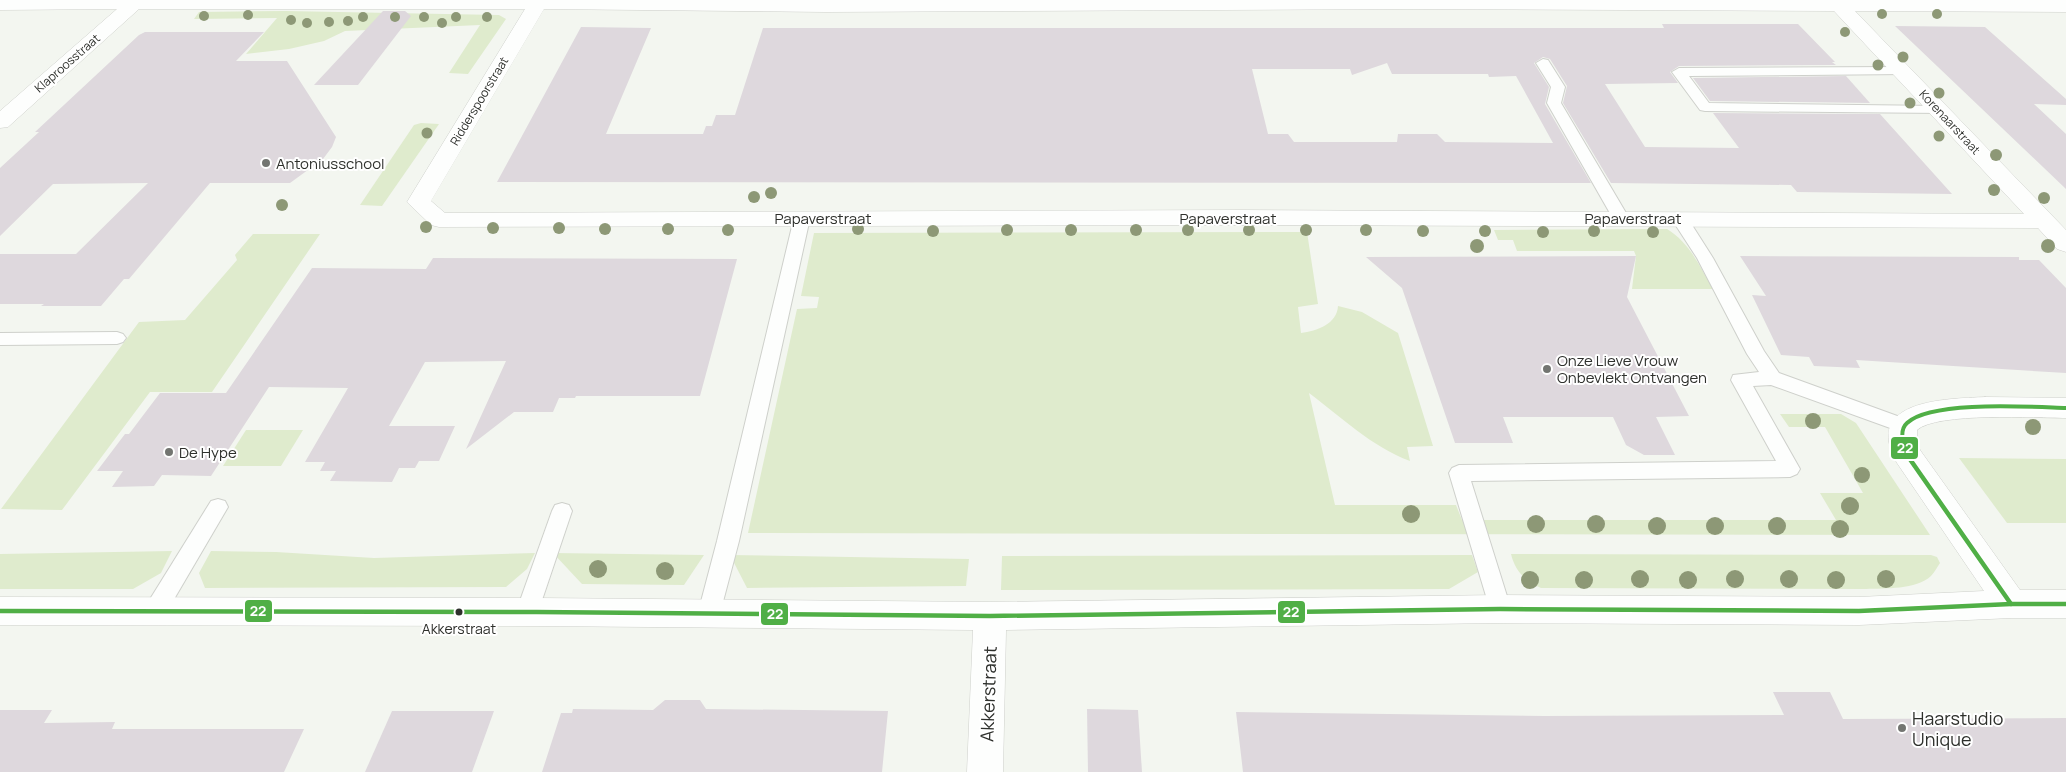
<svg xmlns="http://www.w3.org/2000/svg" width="2066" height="772" font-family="Manrope,sans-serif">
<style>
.green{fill:#dfebcd}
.building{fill:#ded8dd;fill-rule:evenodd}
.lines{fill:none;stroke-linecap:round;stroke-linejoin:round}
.lane-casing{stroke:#ced0cb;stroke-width:2}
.street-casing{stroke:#ced0cb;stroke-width:1}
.lane{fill:#fdfefd;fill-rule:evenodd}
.street{fill:#fdfefd;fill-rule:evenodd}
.bus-1-far1-casing{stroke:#fff;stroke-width:8}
.bus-1-casing{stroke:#fff;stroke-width:8}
.bus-1-far1{stroke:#50af46;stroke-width:4}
.bus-1{stroke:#50af46;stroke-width:4.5}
.tree{fill:#8d9876}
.poi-dot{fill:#737571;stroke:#fff;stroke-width:2}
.bus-dot{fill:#2e302c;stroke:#fff;stroke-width:2}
.labels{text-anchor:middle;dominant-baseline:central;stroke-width:4;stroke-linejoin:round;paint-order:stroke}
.far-street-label{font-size:12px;fill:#2e302c;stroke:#fff}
.bus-label{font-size:14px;fill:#2e302c;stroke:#fff}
.poi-label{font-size:15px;fill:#2e302c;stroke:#fff;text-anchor:start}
.street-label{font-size:15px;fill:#2e302c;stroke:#fff}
.near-street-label{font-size:18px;fill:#2e302c;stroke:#fff}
.near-poi-label{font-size:18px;fill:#2e302c;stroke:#fff;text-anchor:start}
.line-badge{stroke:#fff;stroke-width:2}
.badge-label{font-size:14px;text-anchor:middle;font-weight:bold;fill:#fff}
</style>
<rect width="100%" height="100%" fill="#f3f6f0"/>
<g class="green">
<path d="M285,11L499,15L506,19L468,74L449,73L480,25L345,31L324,41L289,49L246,54L277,18L194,19L199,12Z"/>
<path d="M421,123L439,124L382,206L360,205L414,125Z"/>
<path d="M1667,229C1690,243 1700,267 1713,289H1632L1636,256L1634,251H1517L1513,240H1498L1494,230Z"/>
<path d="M1307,232L1318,304L1298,307L1301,333C1317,331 1337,324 1338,306L1362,312L1398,333L1433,446L1407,447L1410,461C1372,447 1341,417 1309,393L1335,505H1456L1462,520H1836L1820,493H1863L1825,427H1789L1780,414H1841L1856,423L1930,535L748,533L797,309L817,308L819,297L801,296L814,233Z"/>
<path d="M253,234H320L212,392H150L62,510L1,509L139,322L185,320L237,260L235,255Z"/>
<path d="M246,430H303L281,466H223Z"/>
<path d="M1959,458L2066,459V523H2007Z"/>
<path d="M172,551L161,573L133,589H0V554Z"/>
<path d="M211,551L276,552L374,558L535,553L527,569L506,587L205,588L199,573Z"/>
<path d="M553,553L704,555L684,585L582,584Z"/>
<path d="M1511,554L1931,555L1937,557L1940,563C1937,567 1935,572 1931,576C1916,590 1885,588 1866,589L1541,588C1525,581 1515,571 1511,554Z"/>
<path d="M730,555L969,559L966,586L747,588Z"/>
<path d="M1472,555L1478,572L1449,589L1001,590L1002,556Z"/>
</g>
<g class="building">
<path d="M383,11H405L411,16L358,85H314Z"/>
<path d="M1662,24H1798L1835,62H1832L1836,65L1679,66L1670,72L1678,83L1605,84L1645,147L1739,148L1713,113L1880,114L1952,194L1797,192L1791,185L1611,183L1563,103L1567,86L1550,59L1543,57L1534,63L1549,87L1545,104L1591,183L497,182L581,27L651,28L606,134H703L706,126H712L716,115H735L763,28H1664ZM1387,63L1392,74H1488L1489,77L1516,76L1553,143L1445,142L1437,134H1398L1397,142H1294L1288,134H1268L1252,69H1350L1352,75Z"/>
<path d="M1895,26L1985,27L2066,99V105L2034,104L2066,134V189Z"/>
<path d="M145,32H264L236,61H287L336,137L332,147L323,159L290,183H210L129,279H124L101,306H41L44,304H0V254H76L148,183L53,184L0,236V168L39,132H35L139,35Z"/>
<path d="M1846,76L1870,103L1710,101L1693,78Z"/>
<path d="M1636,256L1627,297L1689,416L1656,417L1675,455H1644L1626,445L1613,417H1503L1513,443H1455L1402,288L1366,257Z"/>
<path d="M1740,256L2019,257V260H2039L2066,288V373L1856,360L1860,368L1814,366L1809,357L1781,355L1752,295L1766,296Z"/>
<path d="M433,258L737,259L700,396H576L575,398H559L553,412H514L466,449L506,361L425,362L389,426H455L439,461H419L415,468H399L392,482L330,481L336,471H320L325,462H305L348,388L269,387L211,476L162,475L154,486L112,487L123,471H97L125,434H129L160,393H226L312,268L426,269Z"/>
<path d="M1773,692H1830L1843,719L2066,718V772H1243L1236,712L1544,716L1784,715Z"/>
<path d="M665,700H700L706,709L888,711L882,772H542L561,713H572L573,709L653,710Z"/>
<path d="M1087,709L1138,710L1142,772H1088Z"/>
<path d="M0,710H52L44,723L115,722L112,729H304L284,772H0Z"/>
<path d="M392,711H494L472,772H365Z"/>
</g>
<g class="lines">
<defs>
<g id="lane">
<path d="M1543,59L1548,60L1565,87L1561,103L1629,218L1627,222H1615L1547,103L1551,87L1536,63Z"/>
<path d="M1901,67L1906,68L1908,71L1906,74L1689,76L1709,103L1938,106L1943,107L1945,110L1943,113L1705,111L1700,110L1672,72L1679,68Z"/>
<path d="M802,213L808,214L810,218L739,541L720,613L717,620L709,623L701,620L698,613L717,541L794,218L796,214Z"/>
<path d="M1679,213L1685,214L1713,258L1764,351L1779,373L1911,421L1914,426L1911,431L1904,433L1771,385L1753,386L1800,469L1797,474L1790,477L1471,481L1511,609L1508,616L1500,619L1492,616L1449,473L1452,468L1459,465L1776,461L1731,380L1733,375L1759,372L1747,354L1697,258L1671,218L1673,214Z"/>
<path d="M117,332L123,334L126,338L123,342L117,344L0,345V333Z"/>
<path d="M218,499L225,501L228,507L163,618L155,621L147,618L144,611L147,604L211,501Z"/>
<path d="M562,503L569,505L572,511L538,612L535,619L527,622L519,619L516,612L552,511L555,505Z"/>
</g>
<g id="street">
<path d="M0,0H2066V12L1855,11L2066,230V252L2057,249L2038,228L1241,225L439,227L431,225L407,202L525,9H139L8,127L0,128V111L117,9L0,10ZM544,9L826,12L1406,9L1834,11L2024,214L1241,210L445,213L431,201Z"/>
<path d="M1985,397L2066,398V418C2037,418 1937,412 1917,430V441L1920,450L2020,590H2066V618H2011L1859,625L1500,623L1006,630L1003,772H967L973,630L537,626L0,625V597L537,598L990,602L1500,595L1859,597L1984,591L1897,463C1862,400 1944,399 1985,397Z"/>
</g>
</defs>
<use href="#lane" class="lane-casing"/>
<use href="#street" class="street-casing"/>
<use href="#lane" class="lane"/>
<use href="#street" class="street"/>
<defs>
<path id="bus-1-far1" d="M1908,456C1904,447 1898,431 1907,423C1931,400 2032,407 2066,408"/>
<g id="bus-1">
<path d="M1907,455L2011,604"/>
<path d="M0,611L537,612L990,616L1500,609L1859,611L2011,604H2066"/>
</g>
</defs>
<use href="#bus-1-far1" class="bus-1-far1-casing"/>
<use href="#bus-1" class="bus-1-casing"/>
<use href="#bus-1-far1" class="bus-1-far1"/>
<use href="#bus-1" class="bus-1"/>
</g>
<g class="tree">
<circle cx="1882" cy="14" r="5"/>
<circle cx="1937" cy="14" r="5"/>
<circle cx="248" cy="15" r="5"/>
<circle cx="204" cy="16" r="5"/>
<circle cx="363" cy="17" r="5"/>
<circle cx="395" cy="17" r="5"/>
<circle cx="424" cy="17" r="5"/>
<circle cx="456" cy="17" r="5"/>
<circle cx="487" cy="17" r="5"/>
<circle cx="291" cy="20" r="5"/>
<circle cx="348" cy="21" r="5"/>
<circle cx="329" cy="22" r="5"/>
<circle cx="307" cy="23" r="5"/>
<circle cx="442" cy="23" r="5"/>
<circle cx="1845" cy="32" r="5"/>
<circle cx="1903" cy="57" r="5.5"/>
<circle cx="1878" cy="65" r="5.5"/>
<circle cx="1939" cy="93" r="5.5"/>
<circle cx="1910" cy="103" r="5.5"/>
<circle cx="427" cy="133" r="5.5"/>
<circle cx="1939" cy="136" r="5.5"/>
<circle cx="1996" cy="155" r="6"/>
<circle cx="1994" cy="190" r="6"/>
<circle cx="771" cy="193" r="6"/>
<circle cx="754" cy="197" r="6"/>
<circle cx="2044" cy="198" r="6"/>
<circle cx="282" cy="205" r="6"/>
<circle cx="426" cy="227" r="6"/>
<circle cx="493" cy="228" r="6"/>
<circle cx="559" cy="228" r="6"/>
<circle cx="605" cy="229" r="6"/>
<circle cx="668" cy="229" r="6"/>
<circle cx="858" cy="229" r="6"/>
<circle cx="728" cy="230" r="6"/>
<circle cx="1007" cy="230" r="6"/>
<circle cx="1071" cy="230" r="6"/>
<circle cx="1136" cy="230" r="6"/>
<circle cx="1188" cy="230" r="6"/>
<circle cx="1249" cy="230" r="6"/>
<circle cx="1306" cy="230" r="6"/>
<circle cx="1366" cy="230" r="6"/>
<circle cx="933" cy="231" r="6"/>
<circle cx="1423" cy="231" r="6"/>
<circle cx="1485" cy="231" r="6"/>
<circle cx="1594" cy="231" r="6"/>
<circle cx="1543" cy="232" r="6"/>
<circle cx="1653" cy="232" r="6"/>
<circle cx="1477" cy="246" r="7"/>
<circle cx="2048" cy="246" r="7"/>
<circle cx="1813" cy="421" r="8"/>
<circle cx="2033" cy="427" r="8"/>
<circle cx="1862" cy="475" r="8"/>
<circle cx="1850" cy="506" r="9"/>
<circle cx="1411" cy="514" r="9"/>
<circle cx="1536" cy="524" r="9"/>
<circle cx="1596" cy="524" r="9"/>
<circle cx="1657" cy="526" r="9"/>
<circle cx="1715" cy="526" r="9"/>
<circle cx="1777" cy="526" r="9"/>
<circle cx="1840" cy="529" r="9"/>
<circle cx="598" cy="569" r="9"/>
<circle cx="665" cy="571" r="9"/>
<circle cx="1640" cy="579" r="9"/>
<circle cx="1735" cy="579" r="9"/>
<circle cx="1789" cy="579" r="9"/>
<circle cx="1886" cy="579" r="9"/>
<circle cx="1530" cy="580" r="9"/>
<circle cx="1584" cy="580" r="9"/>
<circle cx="1688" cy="580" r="9"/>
<circle cx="1836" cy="580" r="9"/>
</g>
<g class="poi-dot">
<circle cx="266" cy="163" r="5"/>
<circle cx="1547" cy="369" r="5"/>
<circle cx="169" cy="452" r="5"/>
<circle cx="1902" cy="728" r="5"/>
</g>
<circle class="bus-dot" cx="459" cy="612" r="4.5"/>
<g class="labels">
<g class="far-street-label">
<text transform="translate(67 63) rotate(-41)">Klaproosstraat</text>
<text transform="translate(479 101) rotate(-59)">Ridderspoorstraat</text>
<text transform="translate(1950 122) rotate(47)">Korenaarstraat</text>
</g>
<g class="bus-label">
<text x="459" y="628">Akkerstraat</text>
</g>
<g class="poi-label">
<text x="276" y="163">Antoniusschool</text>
<text x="1557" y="360">Onze Lieve Vrouw<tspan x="1557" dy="17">Onbevlekt Ontvangen</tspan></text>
<text x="179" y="452">De Hype</text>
</g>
<g class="street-label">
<text x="823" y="218">Papaverstraat</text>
<text x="1228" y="218">Papaverstraat</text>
<text x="1633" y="218">Papaverstraat</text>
</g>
<g class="near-street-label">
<text transform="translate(988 694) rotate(-88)">Akkerstraat</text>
</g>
<g class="near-poi-label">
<text x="1912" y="718">Haarstudio<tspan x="1912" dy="21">Unique</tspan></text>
</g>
</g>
<g class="line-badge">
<rect x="1890" y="436" width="29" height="24" rx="5" fill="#50af46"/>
<rect x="244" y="599" width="29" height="24" rx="5" fill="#50af46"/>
<rect x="1277" y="600" width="29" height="24" rx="5" fill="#50af46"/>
<rect x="760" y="602" width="29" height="24" rx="5" fill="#50af46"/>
</g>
<g class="badge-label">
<text x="1905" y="453">22</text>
<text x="258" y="616">22</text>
<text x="1291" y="617">22</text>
<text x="775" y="619">22</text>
</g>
</svg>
